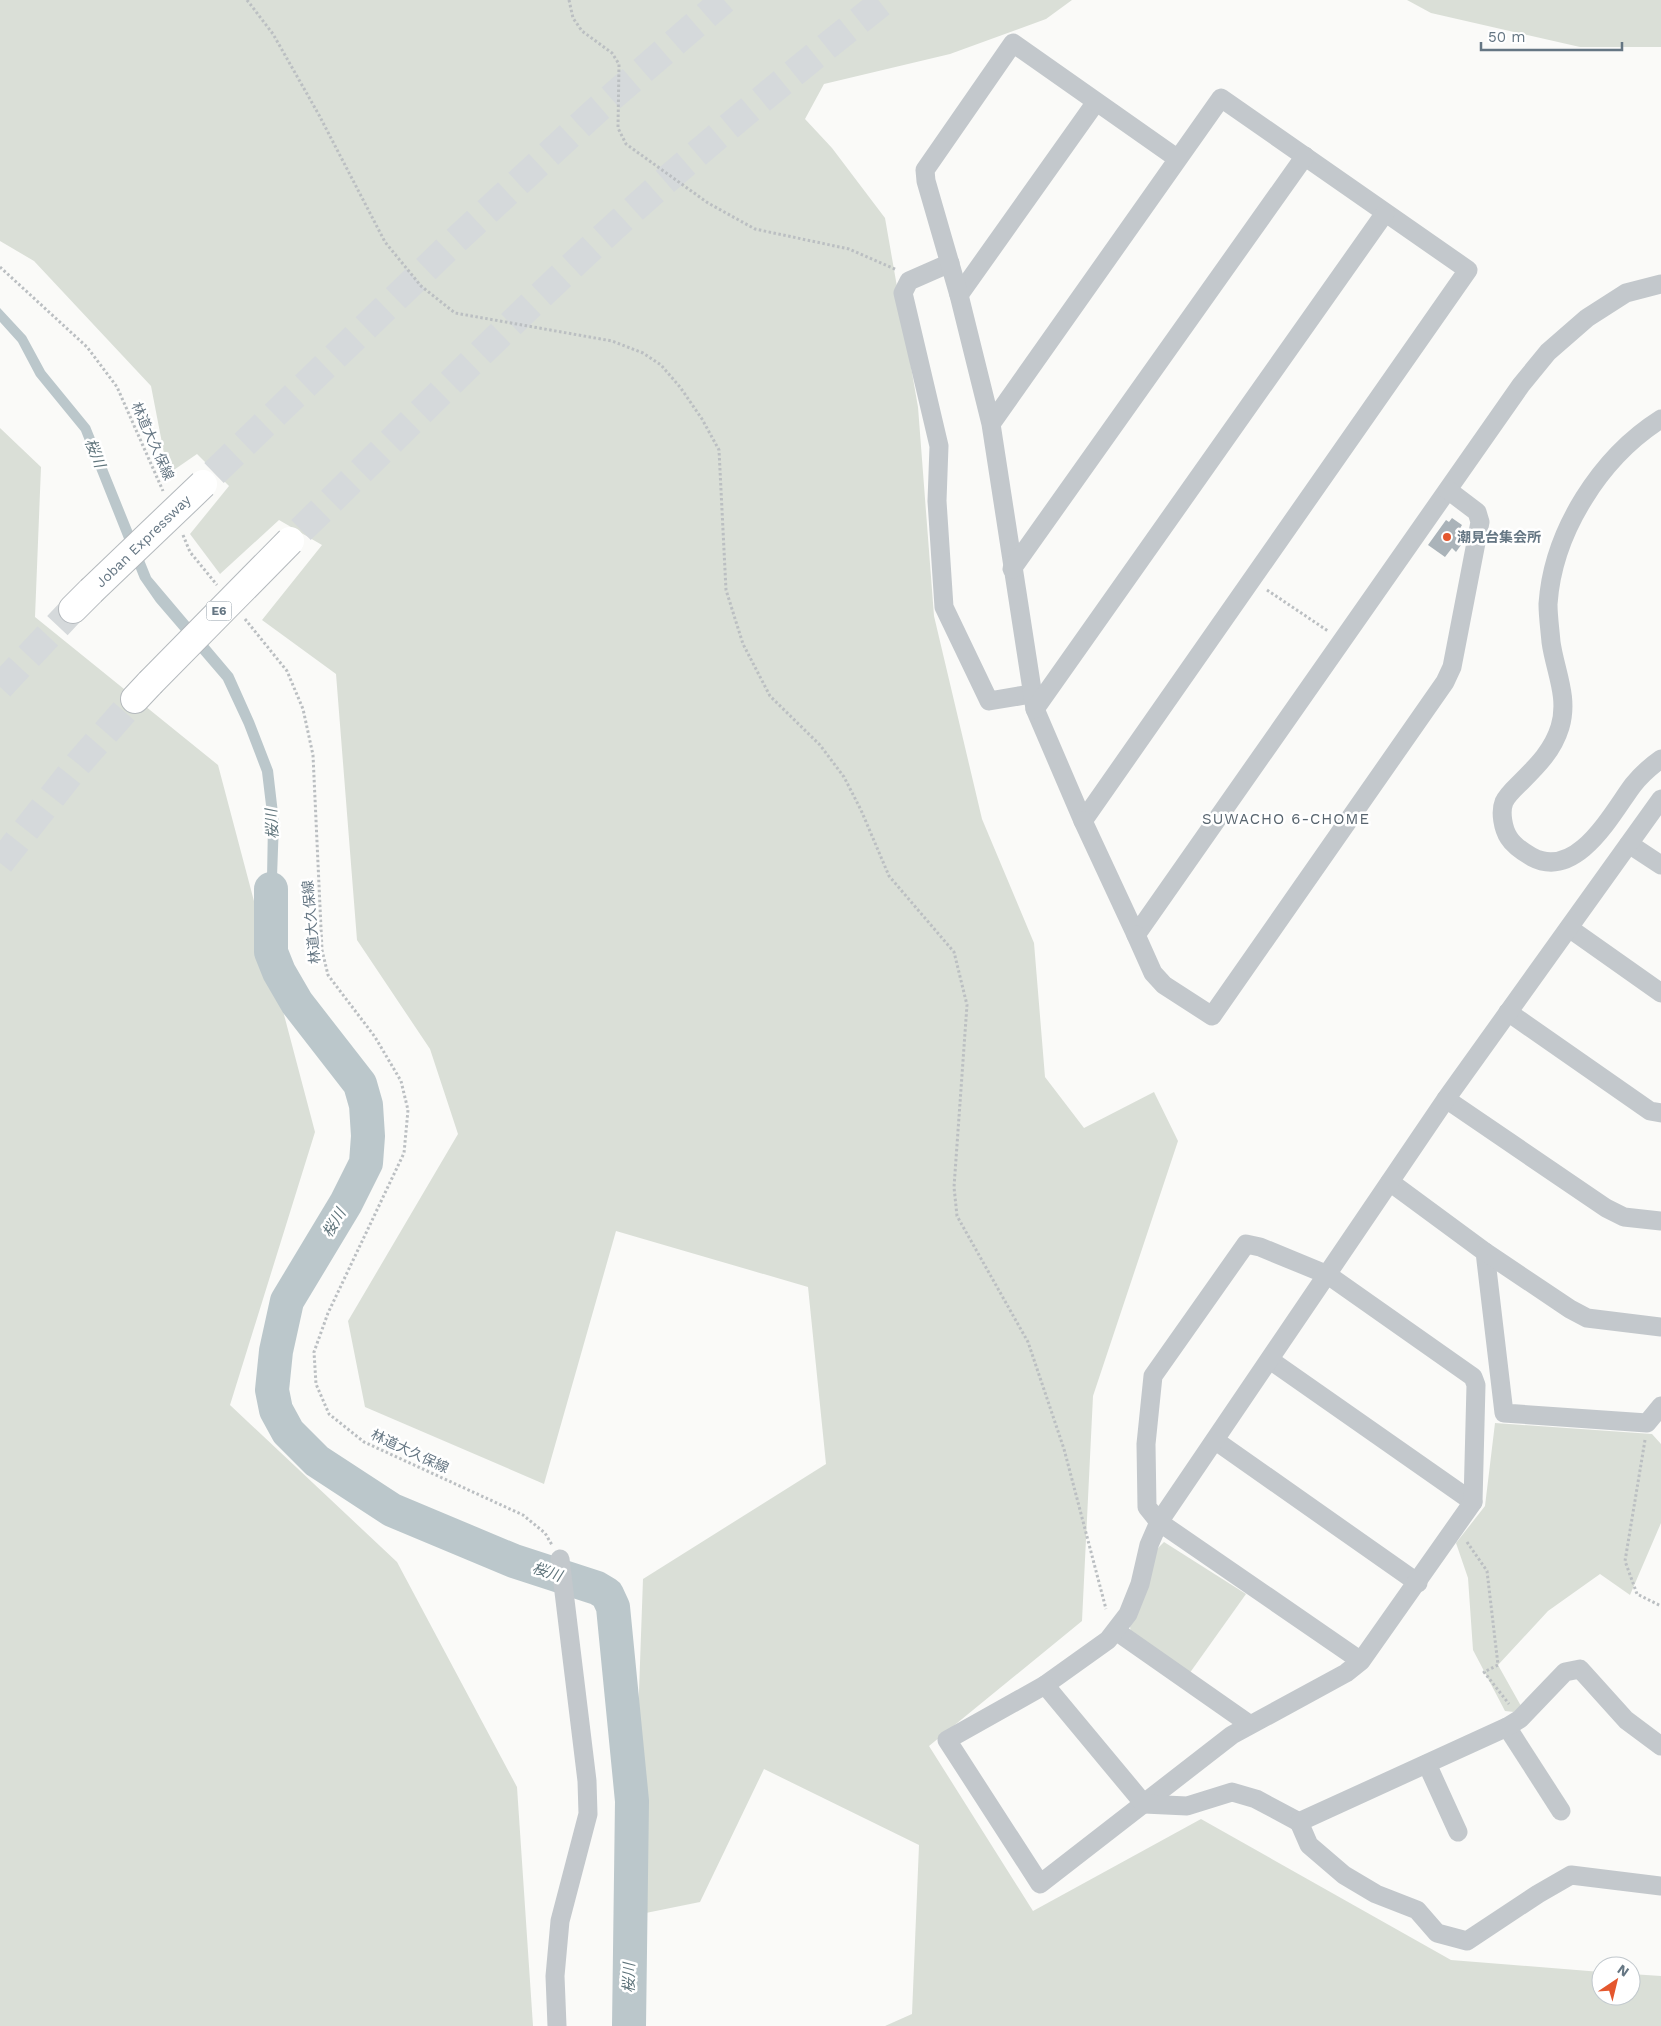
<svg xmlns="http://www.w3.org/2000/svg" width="1661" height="2026" font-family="'Work Sans','Noto Sans JP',sans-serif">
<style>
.green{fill:#dadfd7}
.water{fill:#bbc7cb}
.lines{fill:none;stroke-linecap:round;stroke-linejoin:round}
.river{stroke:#bbc7cb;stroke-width:34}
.building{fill:#aab3b9}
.highway-tunnel{stroke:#d5d9db;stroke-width:28;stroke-dasharray:28 14;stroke-linecap:butt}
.highway-casing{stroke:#b4b9bd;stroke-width:30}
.path{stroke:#bbbfc2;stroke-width:3;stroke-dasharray:2.5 2.5;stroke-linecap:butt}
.street{stroke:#c3c8cc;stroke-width:19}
.highway{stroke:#fff;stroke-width:28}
.highway-bridge-casing{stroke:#b4b9bd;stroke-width:30;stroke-linecap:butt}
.highway-bridge{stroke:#fff;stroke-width:28}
.poi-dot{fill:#e4572e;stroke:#fff;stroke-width:2}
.labels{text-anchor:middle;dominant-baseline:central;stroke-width:5;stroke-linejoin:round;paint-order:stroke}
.shield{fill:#fff;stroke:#939fa8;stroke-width:1}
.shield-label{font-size:12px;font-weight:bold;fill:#657683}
.street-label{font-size:14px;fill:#657683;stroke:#fff}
.poi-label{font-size:14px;font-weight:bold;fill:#657683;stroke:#fff;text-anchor:start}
.water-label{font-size:15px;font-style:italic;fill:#60757c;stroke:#fff}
.neighbourhood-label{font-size:15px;letter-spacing:1px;fill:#57646e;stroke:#fff}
</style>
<rect width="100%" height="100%" fill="#fafaf8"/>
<g class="green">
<path d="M0,0H1072L1046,19L950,54L824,84L805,119L832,148L885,218L918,407L934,616L982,819L1034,943L1045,1077L1084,1128L1154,1092L1178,1141L1093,1396L1082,1621L929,1746L1033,1911L1201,1819L1451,1960L1601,1972V1996H1631V1974L1661,1976V2026H885L912,2014L919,1845L764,1769L700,1902L631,1916L643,1579L826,1464L808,1287L616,1231L544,1484L365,1407L348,1321L458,1134L430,1049L357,940L336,674L262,620L322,545L279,520L220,574L190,534L229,486L197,454L168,474L151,386L34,261L0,241Z"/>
<path d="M1407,0H1661V47H1580L1431,13Z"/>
<path d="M0,428L41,467L35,617L218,765L315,1132L230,1405L397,1562L517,1787L533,2026H0Z"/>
<path d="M1495,1423L1652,1434L1661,1444V1523L1630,1595L1600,1574L1548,1611L1498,1665L1521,1706L1514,1712L1505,1711L1473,1650L1468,1578L1456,1543L1485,1506Z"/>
<path d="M1164,1542L1246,1594L1189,1674L1131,1635L1130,1626L1153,1553Z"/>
</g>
<path class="water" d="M0,308L26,336L45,371L90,426L151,577L233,674L254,721L273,770L279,822L275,932L266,935L268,822L262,772L244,725L223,680L156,602L140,579L81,431L36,376L18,342L0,322Z"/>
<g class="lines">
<path class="river" d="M271,889V952L279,972L297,1003L360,1084L366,1105L368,1136L366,1163L346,1203L287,1301L276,1351L272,1390L276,1410L288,1432L317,1461L392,1510L514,1561L597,1588L607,1594L613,1607L632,1801L629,2026"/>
</g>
<path class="building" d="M1452,518L1462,525L1459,530L1462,532L1456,541L1461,545L1456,552L1452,548L1445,557L1428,545L1446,520L1449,522Z"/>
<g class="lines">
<g class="highway-tunnel">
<path d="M214,473L454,242L598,109L724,0"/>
<path d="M301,530C420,414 537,294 662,184C734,121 809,60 885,0"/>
<path d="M0,687L73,609"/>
<path d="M0,863L78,764L135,699"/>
</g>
<defs>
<g id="highway">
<path d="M73,609L91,591"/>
<path d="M135,699L150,683"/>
</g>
</defs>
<use href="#highway" class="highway-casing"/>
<g class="path">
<path d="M247,0L273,34L319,115L385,242L421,286L455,313L612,341L643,353L661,365L680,387L702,419L719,450L726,590L743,644L770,696L820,745L844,777L861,810L889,876L954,952L967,1005L954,1187L957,1216L1028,1342L1064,1449L1106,1609"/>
<path d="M569,0L573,18L582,31L612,53L619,64L618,128L626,144L708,203L755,229L849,249L897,270"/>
<path d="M0,267L87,347L117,387L163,491"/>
<path d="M183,535L190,552L217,585"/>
<path d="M1267,590L1328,631"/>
<path d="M245,619L287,671L303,709L313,755L322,950L328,975L375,1037L401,1081L408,1110L404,1153L328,1313L314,1352L316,1384L329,1414L364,1442L523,1515L545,1533L552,1545"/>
<path d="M1645,1440L1625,1561L1637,1594L1661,1606"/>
<path d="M1467,1542L1487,1571L1498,1665L1484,1672L1509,1704"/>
</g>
<g class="street">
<path d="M950,263L909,281L903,293L939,446L937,501L944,607L989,701L1031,694"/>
<path d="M959,295L1096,102"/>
<path d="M1661,419C1601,457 1553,531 1548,604C1548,616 1550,630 1551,642C1555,671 1569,697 1560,727C1553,750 1538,765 1521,782C1516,787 1507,795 1504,802C1500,812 1503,829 1509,838C1514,846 1525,853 1532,857C1577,881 1612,813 1633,785C1641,775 1651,766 1661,759"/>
<path d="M991,424L1221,98L1468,270L1083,821L1035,709L991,424L959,295L926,181L925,170L1013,43L1178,159"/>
<path d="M1012,569L1305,156"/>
<path d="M1035,709L1385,213"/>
<path d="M1083,821L1136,935L1521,385L1548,352L1587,318L1626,293L1661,284"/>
<path d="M1629,844L1661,865"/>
<path d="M1569,928L1661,993"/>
<path d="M1136,935L1153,973L1164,985L1212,1016L1445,682L1452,667L1480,522L1477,512L1448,490"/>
<path d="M1508,1012L1650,1111L1661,1113"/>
<path d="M1446,1099L1606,1208L1624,1217L1661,1221"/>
<path d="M1390,1182L1485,1252L1504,1413L1647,1423L1661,1406"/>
<path d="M1485,1252L1570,1309L1587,1318L1661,1327"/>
<path d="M1270,1360L1473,1502"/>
<path d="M1216,1441L1418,1583"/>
<path d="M1116,1631L1249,1724"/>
<path d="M1361,1661L1159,1522L1147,1507L1146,1444L1153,1376L1246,1244L1260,1247L1328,1275L1473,1377L1476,1385L1473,1502L1361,1661L1346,1673L1232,1735L1040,1884L947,1740L1045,1685L1108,1640L1128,1614L1140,1584L1149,1545L1159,1522L1446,1099L1661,799"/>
<path d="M1045,1685L1144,1804L1187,1806L1232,1792L1256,1799L1299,1822"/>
<path d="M1507,1727L1561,1811"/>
<path d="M1661,1746L1626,1720L1580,1669L1565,1672L1520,1719L1507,1727L1299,1822L1309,1845L1344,1875L1376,1894L1417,1910L1437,1933L1467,1941L1538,1894L1571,1875L1661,1886"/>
<path d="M1427,1764L1458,1832"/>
<path d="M557,2026L555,1976L560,1921L588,1814L587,1781L560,1559"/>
</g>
<use href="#highway" class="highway"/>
<defs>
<g id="highway-bridge">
<path d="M91,591L203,484"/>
<path d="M150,683L290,541"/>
</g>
</defs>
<use href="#highway-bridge" class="highway-bridge-casing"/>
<use href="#highway-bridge" class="highway-bridge"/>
</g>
<circle class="poi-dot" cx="1447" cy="537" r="5"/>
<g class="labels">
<rect class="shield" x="206.5" y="601.5" width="25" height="19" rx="4"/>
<g class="shield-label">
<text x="219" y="611">E6</text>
</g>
<g class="street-label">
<text transform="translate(153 441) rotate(66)">林道大久保線</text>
<text transform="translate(143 541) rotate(-44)">Joban Expressway</text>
<text transform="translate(311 922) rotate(-95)">林道大久保線</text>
<text transform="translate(410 1451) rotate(25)">林道大久保線</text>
</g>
<g class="poi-label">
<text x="1457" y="537">潮見台集会所</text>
</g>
<g class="water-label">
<text transform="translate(95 453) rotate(68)">桜川</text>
<text transform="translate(272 824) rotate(-93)">桜川</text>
<text transform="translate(334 1223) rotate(-59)">桜川</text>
<text transform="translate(547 1572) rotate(18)">桜川</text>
<text transform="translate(629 1978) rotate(-89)">桜川</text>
</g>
<g class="neighbourhood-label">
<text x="1286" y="819">SUWACHO 6-CHOME</text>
</g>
</g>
<g transform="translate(1616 1981) rotate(35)"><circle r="24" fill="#ffffff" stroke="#c1c8cd"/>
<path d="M0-4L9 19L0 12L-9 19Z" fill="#e4572e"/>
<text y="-8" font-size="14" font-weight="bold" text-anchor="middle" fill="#657683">N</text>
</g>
<path d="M1481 42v8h141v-8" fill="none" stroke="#657683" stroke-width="2.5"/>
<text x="1488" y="42" font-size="15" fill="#657683" stroke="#ffffff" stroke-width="4" paint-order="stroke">50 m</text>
</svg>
